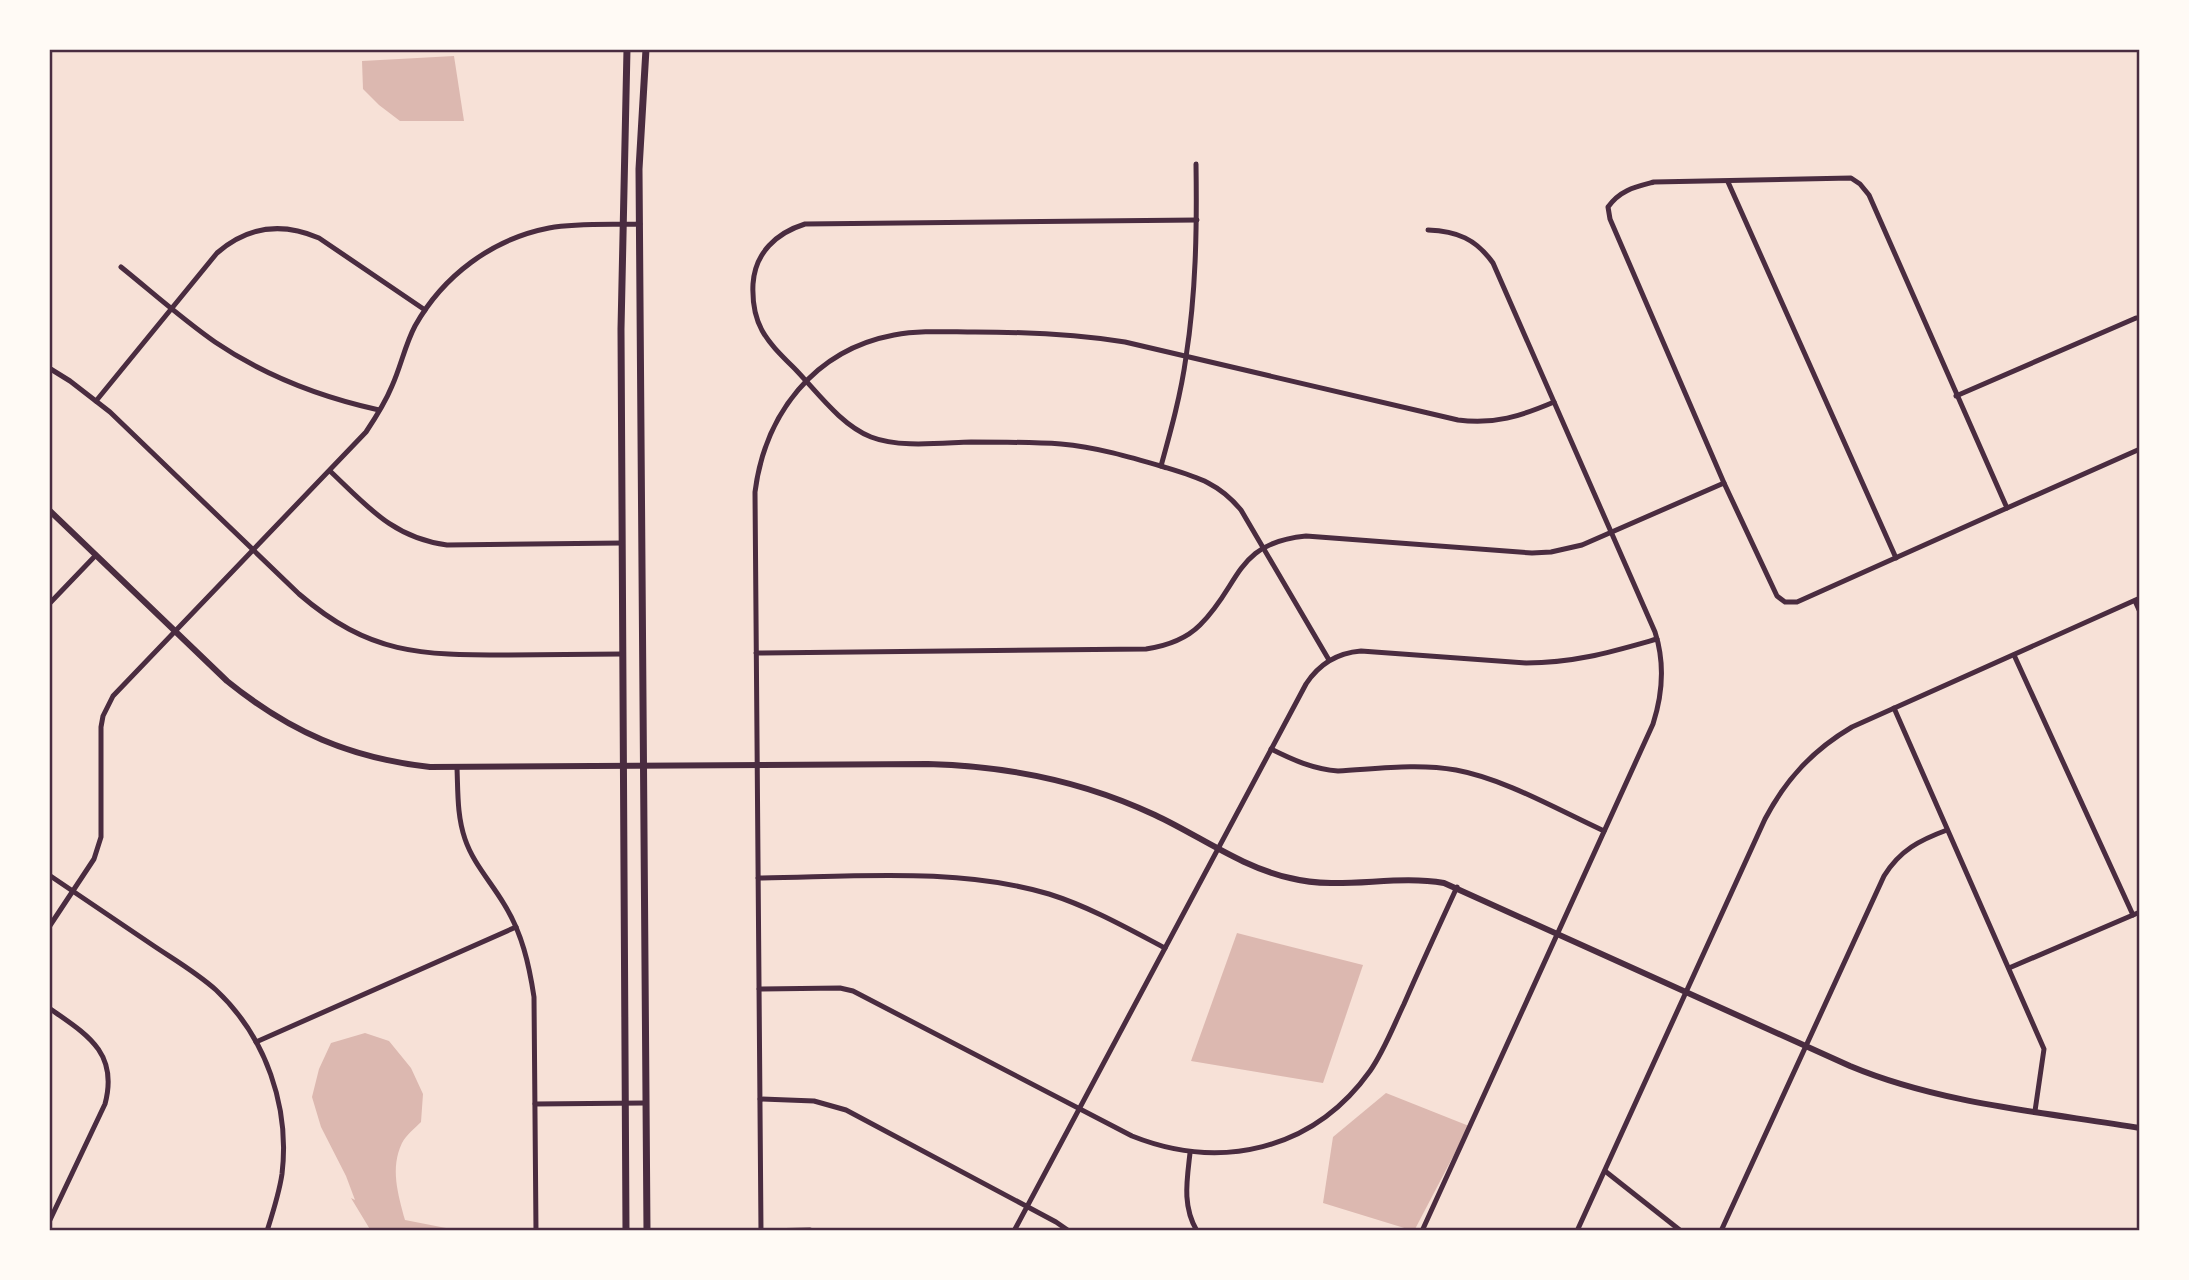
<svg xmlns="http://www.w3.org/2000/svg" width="2189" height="1280" font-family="Poppins,sans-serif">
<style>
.water{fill:#dcb8b0}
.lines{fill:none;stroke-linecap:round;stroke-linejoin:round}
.minor{stroke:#4a2c40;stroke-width:5}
.tertiary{stroke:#4a2c40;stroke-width:6}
.secondary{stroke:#4a2c40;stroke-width:7}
.neatline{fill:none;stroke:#4a2c40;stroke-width:2.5}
</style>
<rect width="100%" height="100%" fill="#f7e1d7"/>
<g class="water">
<path d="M454,56L464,121H400L379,105L363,89L362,61Z"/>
<path d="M1237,933L1363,965L1323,1083L1191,1061Z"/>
<path d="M365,1033L389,1041L411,1068L423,1094L421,1122C415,1128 406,1135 402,1143C390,1168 398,1194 405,1220L446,1228L449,1231H371L351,1198L355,1200L346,1176L321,1127L312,1097L319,1069L331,1043Z"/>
<path d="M1386,1093L1469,1126L1414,1231L1323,1203L1333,1137Z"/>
</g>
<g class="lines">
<g class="minor">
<path d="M1851,178L1860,184L1869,195L2007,508L1797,602H1785L1777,596L1724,483L1610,219L1608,207C1620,190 1635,187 1654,182Z"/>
<path d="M1728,182L1896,558"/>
<path d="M1197,220L805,224C776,233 755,253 753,284C751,327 768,342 796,370C818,393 841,425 871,437C899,448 940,443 971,442C1001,442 1031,442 1061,444C1096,447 1130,457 1164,467C1197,477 1219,483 1241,510L1329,660"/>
<path d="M121,267C152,292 182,319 215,342C265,376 320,397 379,410"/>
<path d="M49,368L70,381L110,412L299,594C370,655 420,655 509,655C547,655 584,654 622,654"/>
<path d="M1956,396L2136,318H2140"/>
<path d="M96,401L217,253C248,226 282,222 319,238L425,310"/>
<path d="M1161,466C1171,430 1181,394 1186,357C1196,293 1197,229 1196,164"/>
<path d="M330,471C367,506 393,538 447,545L622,543"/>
<path d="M2007,508L2140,449"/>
<path d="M2135,601L2140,612"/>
<path d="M49,604L96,555"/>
<path d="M756,653L1146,649C1166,646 1185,640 1200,625C1241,585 1234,543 1306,536L1532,553L1551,552L1582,545L1724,483"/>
<path d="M2014,655L2133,915"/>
<path d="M1894,708L2044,1049L2035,1111"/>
<path d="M1271,749C1293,760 1313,769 1338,771C1376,769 1417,763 1456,770C1505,779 1558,810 1604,831"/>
<path d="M457,768C458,792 457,816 465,839C473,863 491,882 504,904C522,933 529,964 534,997L536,1231"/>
<path d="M49,875C83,898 117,921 151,944C173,959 196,972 216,990C266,1037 290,1107 282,1174C279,1194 273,1212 267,1231"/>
<path d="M758,878C852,877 959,867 1049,894C1090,907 1127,928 1165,948"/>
<path d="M49,927L94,859L101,837V727L103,716L113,696L366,432C376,417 385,403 392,386C401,366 405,345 415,326C443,276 492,239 549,228C579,223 610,225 640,224"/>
<path d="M2009,968L2140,912"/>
<path d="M759,989L840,988L853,991L1132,1136C1220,1171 1313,1151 1370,1071C1384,1051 1393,1027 1404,1004C1421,965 1439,926 1457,887"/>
<path d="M49,1008C86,1034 119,1052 105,1104L49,1222"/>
<path d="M256,1042L516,927"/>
<path d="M760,1099L814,1101L846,1110L1056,1222L1069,1231"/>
<path d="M535,1104L644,1103"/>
<path d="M1190,1153C1187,1180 1182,1206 1197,1231"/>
<path d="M1605,1171L1681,1231"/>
<path d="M761,1231L755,492C765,414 814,350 894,335C921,330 948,332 975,332C1026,332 1074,334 1125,342L1458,420C1494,425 1521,416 1554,402"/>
<path d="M761,1231L810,1230"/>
<path d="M1014,1231L1306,684C1319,664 1337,653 1361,651L1526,663C1575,663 1611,652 1657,639"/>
<path d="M1422,1231L1653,724C1663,693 1665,663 1655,632L1493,263C1476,239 1457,231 1428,230"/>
<path d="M1577,1231L1765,819C1786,779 1813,750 1852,727L2140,598"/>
<path d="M1721,1231L1884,876C1900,850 1920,840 1947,830"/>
</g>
<path class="tertiary" d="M49,510L227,681C290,732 350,758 430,767L928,764C1007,766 1083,781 1155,815C1200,836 1241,867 1290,878C1341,891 1393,874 1444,883L1850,1066C1941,1104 2043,1112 2140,1128"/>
<g class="secondary">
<path d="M646,49L639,169L647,1231"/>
<path d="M626,1231L621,329L627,49"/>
</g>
</g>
<rect width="2189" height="1280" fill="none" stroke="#fffaf5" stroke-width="102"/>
<rect x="51" y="51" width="2087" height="1178" class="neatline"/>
</svg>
